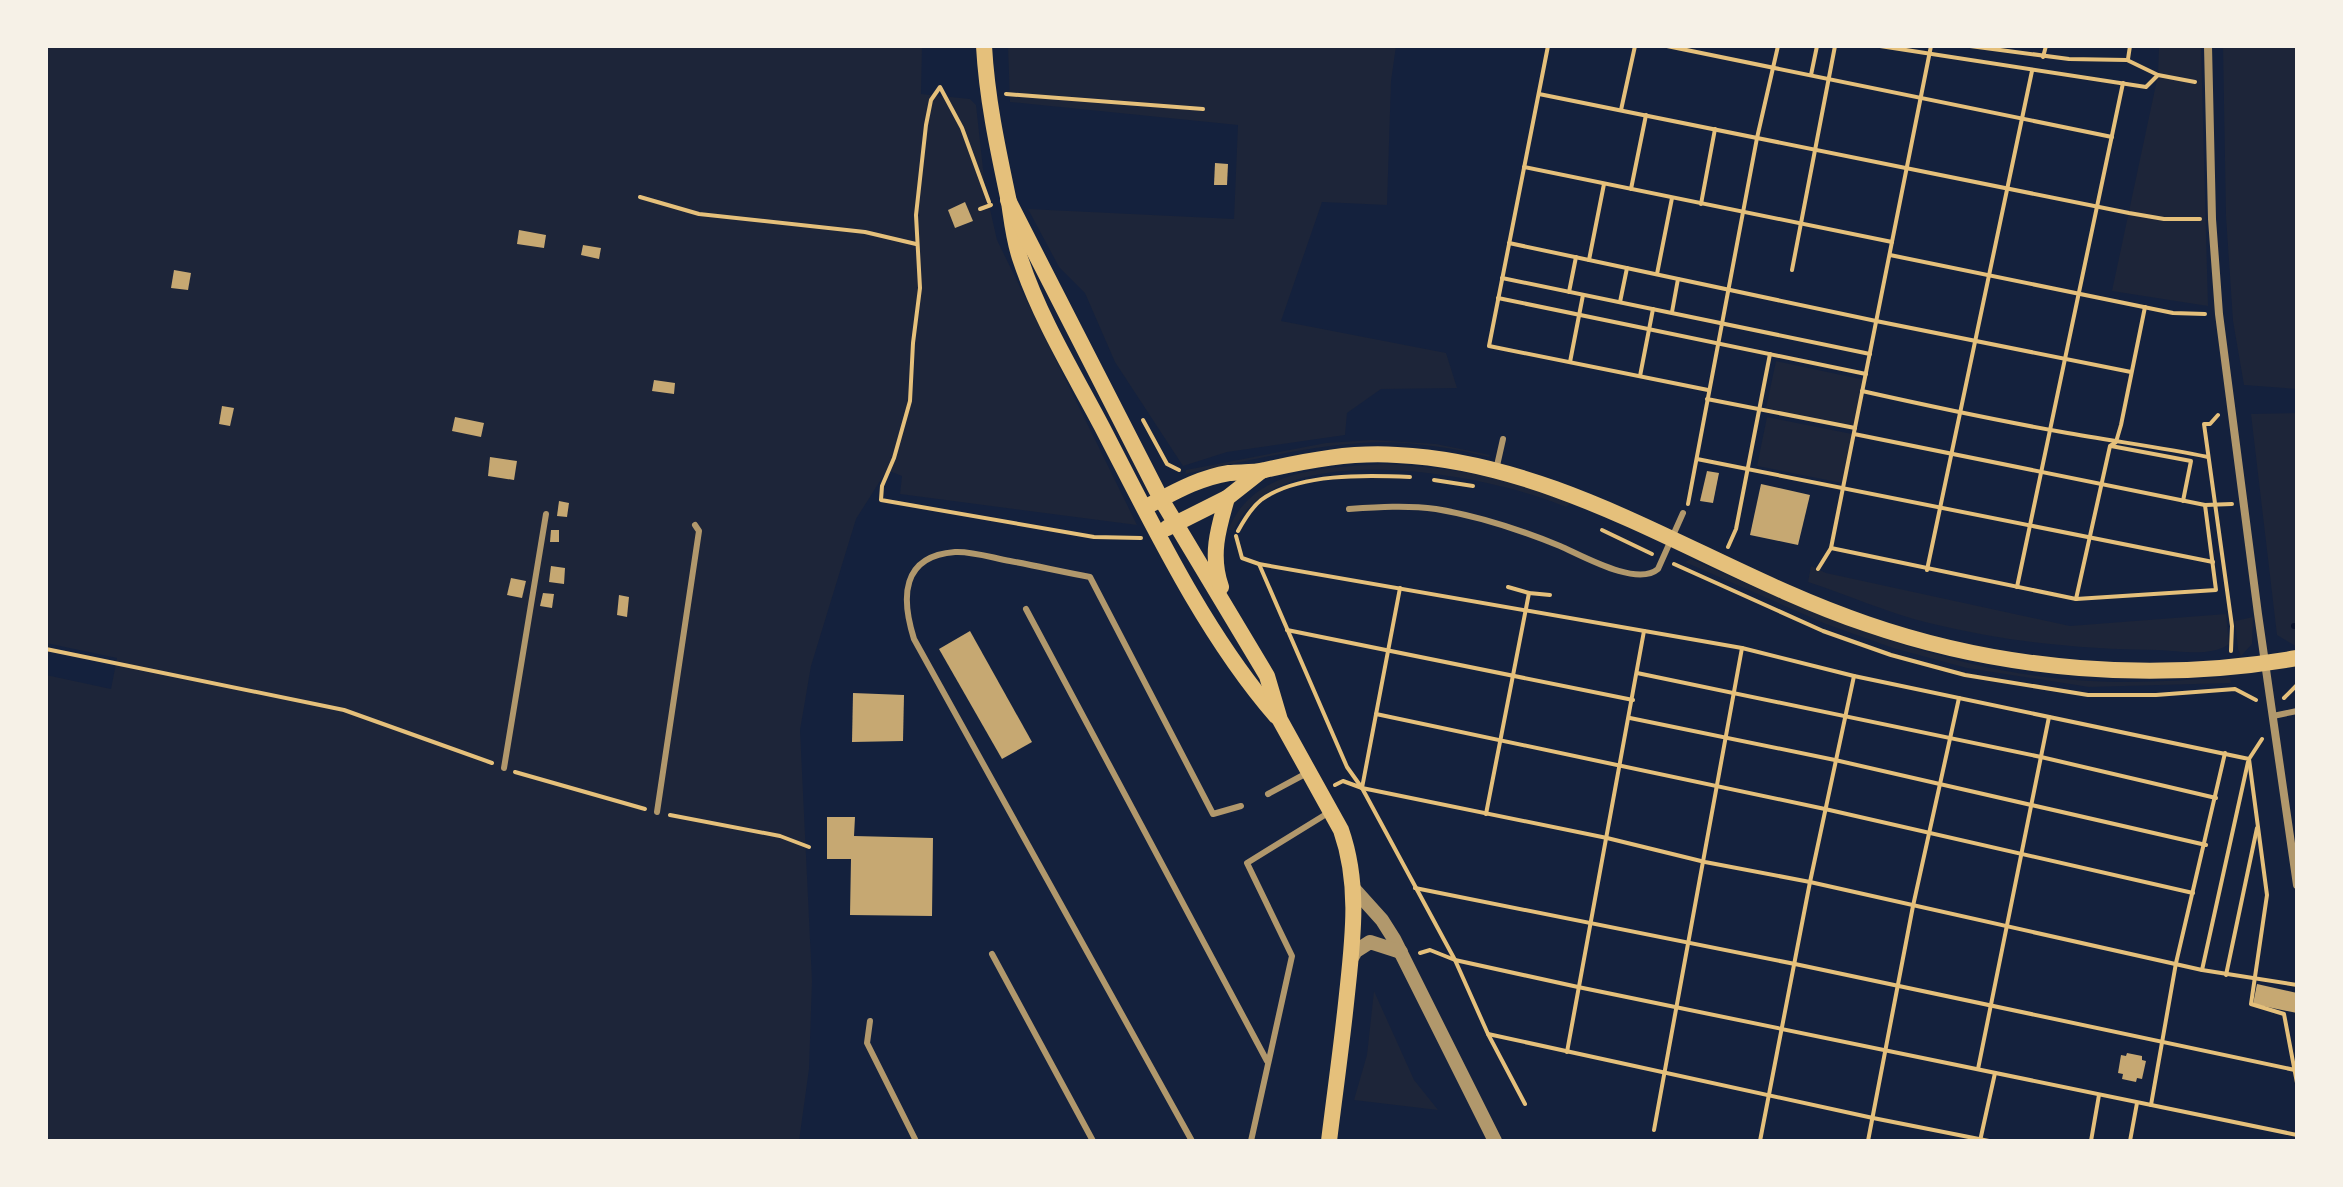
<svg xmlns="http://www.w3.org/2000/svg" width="2343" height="1187" font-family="'Source Sans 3',sans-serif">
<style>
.green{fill:#1d2539}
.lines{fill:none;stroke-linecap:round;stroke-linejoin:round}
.stream{stroke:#0b132b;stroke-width:6}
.building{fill:#c6a872}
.path{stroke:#e5c07b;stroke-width:4}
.service{stroke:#b1986c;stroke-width:6}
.minor{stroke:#b1986c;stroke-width:8}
.tertiary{stroke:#b1986c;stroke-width:14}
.secondary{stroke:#e5c07b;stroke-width:16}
</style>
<rect width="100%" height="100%" fill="#14213d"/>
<g class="green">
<path d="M46,46H922L921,94L970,99L976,105L985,187L997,240L1137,525L900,494L902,476L887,470L856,519L811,666L800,730L812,981L809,1069L799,1141H46V675L111,689L117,658L46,643Z"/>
<path d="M1008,46H1396L1391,81L1387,205L1322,202L1281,321L1446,353L1457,388L1381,389L1347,413L1345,435L1227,452L1183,466L1115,362L1085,293L1059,267L1028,209L1234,219L1238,125L1010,102Z"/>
<path d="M2159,46H2201L2208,306L2112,291L2158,75Z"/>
<path d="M2223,46H2297V389L2244,385L2233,321L2226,216Z"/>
<path d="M1776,361L1865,380L1856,426L1766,408Z"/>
<path d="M2297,413V647L2277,635L2251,414Z"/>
<path d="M1767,417L1852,434L1842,483L1757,466Z"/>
<path d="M1372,440L1436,444L1490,455L1489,457C1448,447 1404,440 1361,443C1302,447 1243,462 1185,474L1186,470L1326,443Z"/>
<path d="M1383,464C1448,467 1511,477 1571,503L1566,507C1491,475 1276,433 1234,530H1228C1254,467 1326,468 1383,464Z"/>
<path d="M1691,559C1818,615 1949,674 2090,681C2137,684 2184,680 2230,677L2231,683L2089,687L1967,668L1893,648L1826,624L1685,562Z"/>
<path d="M1811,566L1826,573L2070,626L2226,614L2229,644C2212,657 2180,651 2158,650C2081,649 2005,642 1929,623C1888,613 1848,595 1808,582Z"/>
<path d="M2253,617L2252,644L2241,656L2238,649L2235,621Z"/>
<path d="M1374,991L1414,1080L1438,1110L1354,1100L1367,1055Z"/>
</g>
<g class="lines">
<path class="stream" d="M2294,626H2297"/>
</g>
<g class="building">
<path d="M1215,163L1228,164L1227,185H1214Z"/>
<path d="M965,202L973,221L955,228L948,210Z"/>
<path d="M519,230L546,235L544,248L517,244Z"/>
<path d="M583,245L601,248L599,259L581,255Z"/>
<path d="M174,270L191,273L188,290L171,288Z"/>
<path d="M654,380L675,383L674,394L652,391Z"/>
<path d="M222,406L234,408L230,426L219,424Z"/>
<path d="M455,417L484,423L481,437L452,431Z"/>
<path d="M490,457L517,461L514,480L488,476Z"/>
<path d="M1707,471L1719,473L1713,503L1700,501Z"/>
<path d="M1761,484L1810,495L1798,545L1750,535Z"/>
<path d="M559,501L569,503L567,517L557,516Z"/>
<path d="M551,530H559V542H550Z"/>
<path d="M551,566L565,568L564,584L549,582Z"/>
<path d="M511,578L526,581L522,598L507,595Z"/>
<path d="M543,593L554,594L552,608L540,606Z"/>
<path d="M619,595L629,597L627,617L617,615Z"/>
<path d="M970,631L1032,742L1002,759L939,649Z"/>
<path d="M853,693L904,695L903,741L852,742Z"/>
<path d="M827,817H855L854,836L933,838L932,916L850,915L851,859H827Z"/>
<path d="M2257,984L2297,993V1013L2253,1004Z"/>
<path d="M2127,1053L2142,1056V1060L2146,1061L2142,1079L2137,1078L2136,1082L2122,1079L2123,1074L2118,1073L2121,1055L2126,1056Z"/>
</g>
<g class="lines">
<g class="path">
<path d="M1548,46L1489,346L1708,390"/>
<path d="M1667,46L2112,137"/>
<path d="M1880,46L2146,87L2158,75L2195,82"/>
<path d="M1970,46L2069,59L2127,60L2158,75"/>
<path d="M2043,57L2046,46"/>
<path d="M2128,59L2130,46"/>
<path d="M1811,75L1817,46"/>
<path d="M1006,94L1203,109"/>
<path d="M1539,94L2129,213L2164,219H2200"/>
<path d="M1621,110L1635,46"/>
<path d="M1524,167L1892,242"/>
<path d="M1631,189L1646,115"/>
<path d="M640,197L699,214L865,232L916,244"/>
<path d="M989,202L962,128L940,87L931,100L926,125L916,215L920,288L913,343L910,401L894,458L882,486L881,500L1094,537L1141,538"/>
<path d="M1701,204L1715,129"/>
<path d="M980,209L991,205"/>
<path d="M1509,243L1876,321L2131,372"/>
<path d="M1890,255L2173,313L2205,314"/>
<path d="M1589,260L1604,184"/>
<path d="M1792,270L1835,46"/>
<path d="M1657,274L1672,198"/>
<path d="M1502,278L1870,354"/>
<path d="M1569,292L1576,257"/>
<path d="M1498,298L1866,374"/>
<path d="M1620,302L1627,268"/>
<path d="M1672,312L1678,279"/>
<path d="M1570,362L1583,295"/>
<path d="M1640,376L1653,309"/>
<path d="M1862,391C1929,406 1995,420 2062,432C2111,441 2159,447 2208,457"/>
<path d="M1707,399L1855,428"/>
<path d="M2218,415L2210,424H2204L2232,626L2231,651"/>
<path d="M1143,420L1167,464L1179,470"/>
<path d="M1854,434L2205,505L2232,504"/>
<path d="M2111,446L2191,461L2183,501"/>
<path d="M1697,459L2213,562"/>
<path d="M1434,480L1473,486"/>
<path d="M1688,504L1757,138L1778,46"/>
<path d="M1602,530L1652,554"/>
<path d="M1238,531C1244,520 1251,508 1261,500C1298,473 1366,475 1410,477"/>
<path d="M1236,536L1242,558L1259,564L1742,648L1854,676L2249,759L2262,739"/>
<path d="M1728,547L1736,529L1770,354"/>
<path d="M1831,548L2076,599L2216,590L2205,505"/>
<path d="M1259,564L1347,767L1362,788L1455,960L1488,1034L1525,1104"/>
<path d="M1674,564L1823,631L1891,655L1965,675L2088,695H2156L2235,689L2256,700"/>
<path d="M1818,569L1831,548L1931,46"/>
<path d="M1927,570L2032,71"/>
<path d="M1508,587L1529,593L1550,595"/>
<path d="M2017,587L2123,83"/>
<path d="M2076,599L2110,446L2116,442L2121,425L2145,307"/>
<path d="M1287,630L1633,700"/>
<path d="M46,649L344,710L492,763"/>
<path d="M1637,673L2041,757L2216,798"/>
<path d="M2284,698L2297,685"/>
<path d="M1376,714L1825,809L2193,893"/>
<path d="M1630,718L1835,760L2206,845"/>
<path d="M2249,759L2267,895L2251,1004L2284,1014L2297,1083"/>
<path d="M515,772L645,809"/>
<path d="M1335,785L1343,781L1362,788L1607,838L1705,862L1810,882L2202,970L2297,985"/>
<path d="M1362,788L1400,588"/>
<path d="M1486,814L1529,593"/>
<path d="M670,815L780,836L809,847"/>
<path d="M1415,888L1795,964L2295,1070"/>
<path d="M1420,953L1430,950L1455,960L1578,987L2297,1135"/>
<path d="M2202,970L2248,762"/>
<path d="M2226,975L2257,828"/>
<path d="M1488,1034L1873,1118L1989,1141"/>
<path d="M1567,1052L1644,631"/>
<path d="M1978,1069L2049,717"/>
<path d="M2151,1105L2176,963L2225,753"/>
<path d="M1654,1130L1742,648"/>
<path d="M1760,1141L1810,882L1854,676"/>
<path d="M1868,1141L1913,906L1959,698"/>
<path d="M1980,1141L1995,1073"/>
<path d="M2091,1141L2099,1095"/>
<path d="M2130,1141L2137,1103"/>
</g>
<g class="service">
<path d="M1496,470L1503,439"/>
<path d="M1349,509C1378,507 1407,505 1436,509C1478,516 1521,530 1560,546C1583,556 1637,587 1658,569L1683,513"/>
<path d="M1026,609L1267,1061"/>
<path d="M2273,716L2297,711"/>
<path d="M504,768L546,514"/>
<path d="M1268,794L1307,773"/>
<path d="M657,812L699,531L695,525"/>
<path d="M992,954L1093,1141"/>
<path d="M870,1021L867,1043L916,1141"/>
<path d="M1192,1141L914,639C901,598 901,556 955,552C972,551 993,558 1010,561C1037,566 1063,572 1090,577L1213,814L1241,806"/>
<path d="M1251,1141L1292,956L1247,863L1328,813"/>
</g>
<path class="minor" d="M2208,46L2212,219L2219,314L2258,614L2297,885"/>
<g class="tertiary">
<path d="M1355,890L1382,920L1394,939L1495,1141"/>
<path d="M1350,961L1356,951L1370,942L1401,952"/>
</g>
<g class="secondary">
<path d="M984,46C987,100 998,150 1009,202C1012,222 1014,242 1021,261C1040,318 1073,372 1101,425C1152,523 1204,633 1276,716"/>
<path d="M1008,200L1161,499L1267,676L1280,720L1341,830C1360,884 1353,938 1347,994C1342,1043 1335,1092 1329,1141"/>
<path d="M1146,507C1173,493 1198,478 1229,473C1241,472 1254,473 1265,470C1309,460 1352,452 1397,455C1567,463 1710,571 1867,624C2003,671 2155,683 2297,658"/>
<path d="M1167,528L1227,498L1260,472"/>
<path d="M1221,587C1210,556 1218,529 1227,498"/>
</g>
</g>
<rect width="2343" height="1187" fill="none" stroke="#f6f1e7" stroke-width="96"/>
</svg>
